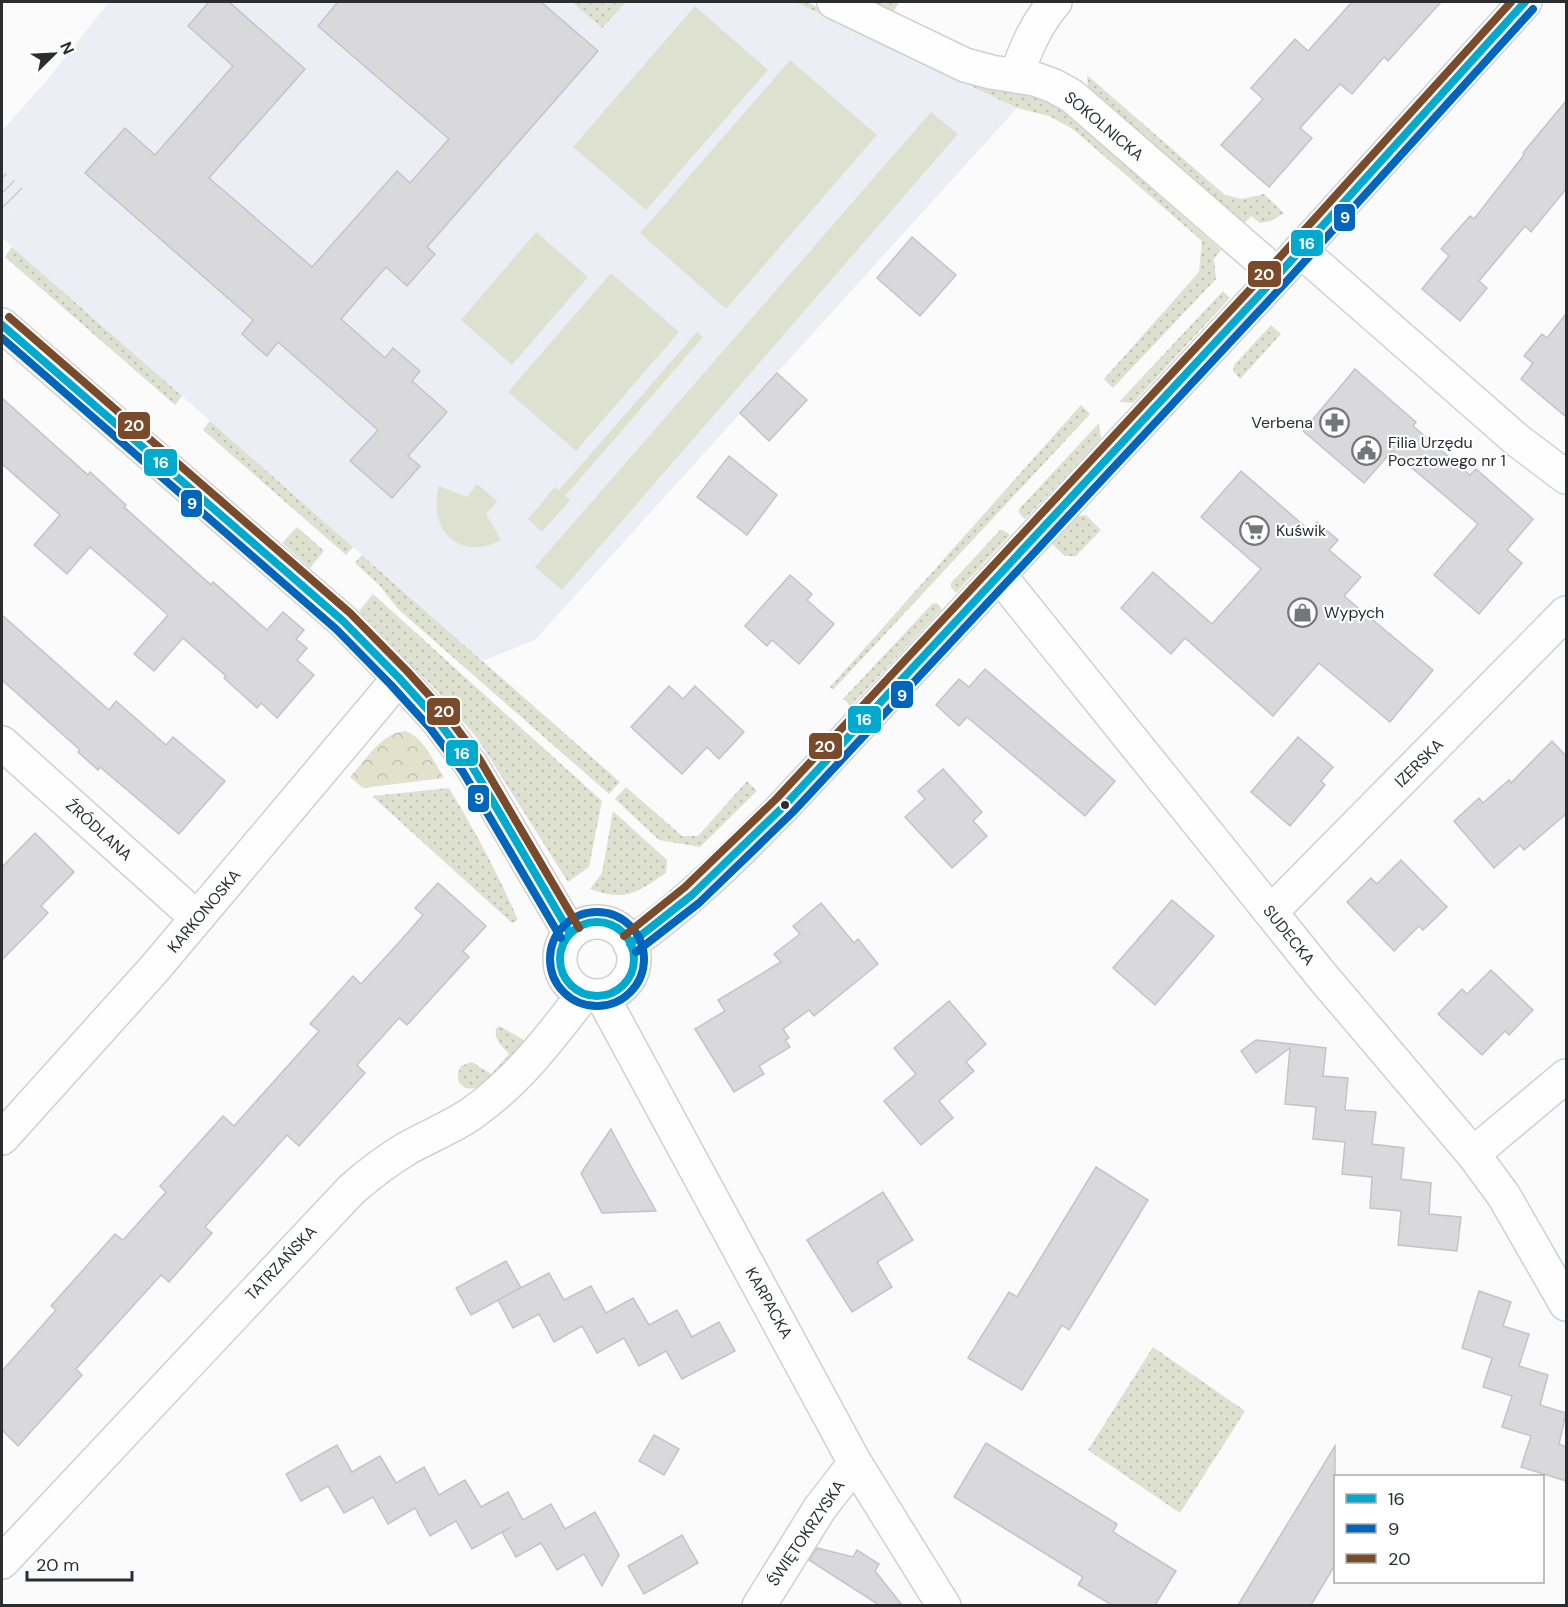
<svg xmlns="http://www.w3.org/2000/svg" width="1568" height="1607" font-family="'DM Sans',sans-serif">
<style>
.industrial{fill:url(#industrial-furrows)}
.built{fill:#ebeff5}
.grass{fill:url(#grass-dots)}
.forest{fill:url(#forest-crowns)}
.garden{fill:#dee1d0}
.building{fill:#d9d8db;stroke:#c4c3c5;stroke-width:1.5}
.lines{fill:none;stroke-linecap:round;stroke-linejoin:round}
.minor-casing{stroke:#cfd0d2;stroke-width:36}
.minor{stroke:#fefeff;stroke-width:33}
.bus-1-casing{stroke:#fff;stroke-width:12}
.bus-2-casing{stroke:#fff;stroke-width:12}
.bus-3-casing{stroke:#fff;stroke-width:12}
.bus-1{stroke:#00a9ce;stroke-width:8}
.bus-2{stroke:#0065bd;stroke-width:8}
.bus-3{stroke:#7a4b2a;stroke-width:8}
.bus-dot{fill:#2b2e31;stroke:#fff;stroke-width:2}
.labels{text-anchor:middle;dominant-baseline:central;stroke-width:4.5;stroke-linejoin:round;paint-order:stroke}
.street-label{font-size:16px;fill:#2b2e31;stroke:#fff}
.poi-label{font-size:16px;fill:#2b2e31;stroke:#fff;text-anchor:start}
.line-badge{stroke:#fff;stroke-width:2}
.badge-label{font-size:16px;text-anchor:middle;font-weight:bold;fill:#fff}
</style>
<defs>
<pattern id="industrial-furrows" width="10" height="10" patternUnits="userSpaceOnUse" patternTransform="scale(1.5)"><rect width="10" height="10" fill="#ebeff5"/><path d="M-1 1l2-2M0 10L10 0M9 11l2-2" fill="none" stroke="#cacdd2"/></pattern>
<pattern id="grass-dots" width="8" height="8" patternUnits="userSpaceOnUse" patternTransform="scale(1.5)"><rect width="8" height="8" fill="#dee1d0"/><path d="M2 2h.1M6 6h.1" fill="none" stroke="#bfc1b3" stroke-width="1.8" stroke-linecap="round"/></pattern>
<pattern id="forest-crowns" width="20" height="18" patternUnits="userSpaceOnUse" patternTransform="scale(1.5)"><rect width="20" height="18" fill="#e0e2cb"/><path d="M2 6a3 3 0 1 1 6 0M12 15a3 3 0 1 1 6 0" fill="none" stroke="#c0c2af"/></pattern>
</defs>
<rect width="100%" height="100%" fill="#fbfbfc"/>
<path class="industrial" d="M2,169L28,192L2,223Z"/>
<path class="built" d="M109,2H794L1017,108L535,640L483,661L2,238V223L28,192L2,169V131L47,80Z"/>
<g class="grass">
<path d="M572,2H626L602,28Z"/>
<path d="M795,2H807L983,85L1000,91L1041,98L1065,112L1221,250L1214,259L1216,279L1113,388L1104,379L1199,272L1202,241L1074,130L1049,116L1017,108Z"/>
<path d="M859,2H896L899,3L890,17Z"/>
<path d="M1087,75L1225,195L1242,199L1264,194L1284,213L1271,221L1260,223L1251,216L1244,224L1088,89Z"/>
<path d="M12,247L182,396L175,405L5,257Z"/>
<path d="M1223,291L1230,298L1133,403L1119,402Z"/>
<path d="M1271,325L1281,334L1240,379L1233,371L1234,365Z"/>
<path d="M1081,405L1090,414L833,690L830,687Z"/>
<path d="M210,421L353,547L346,555L203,430Z"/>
<path d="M1099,423L1101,439L1025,519L1019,513V509Z"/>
<path d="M1086,515L1101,530L1076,556H1065L1051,543L1077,516Z"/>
<path d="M297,527L324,551L310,568L282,543Z"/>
<path d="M1000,530H1003L1010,535L956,593L951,587V583Z"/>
<path d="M362,555L620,782L609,794L398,609L379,585L355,563Z"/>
<path d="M373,594L602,801L589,867L568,882L477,738L436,690L359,611Z"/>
<path d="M937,603L942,609L851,706L843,699L932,604Z"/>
<path d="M747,781L757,791L700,847L659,840L615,799L626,787L682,836H698Z"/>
<path d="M449,788C475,831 498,874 518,920L512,923L372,796Z"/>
<path d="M613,811L667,860L666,873C636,893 626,902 590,889L602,873Z"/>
<path d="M499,1026L526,1041L524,1045L481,1086C464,1094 452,1082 461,1066L472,1062L491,1074L509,1054C502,1046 494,1041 496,1029Z"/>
<path d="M1153,1347L1245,1411L1180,1513L1088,1450Z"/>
</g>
<path class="forest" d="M405,731C423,736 434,762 444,778L363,788L350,777C365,761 381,733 405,731Z"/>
<g class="garden">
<path d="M695,6L768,70L646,210L573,147Z"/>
<path d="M790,60L877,135L726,309L640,233Z"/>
<path d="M931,112L958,134L562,590L535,567Z"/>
<path d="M536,232L588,277L512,365L461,320Z"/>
<path d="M611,273L679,332L576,451L508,392Z"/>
<path d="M697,332L703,337L565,496L570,500L542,532L528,519L555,487L559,490Z"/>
<path d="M477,484L497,501L486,514L501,540C459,562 427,530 439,486L467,497Z"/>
</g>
<g class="building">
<path d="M209,2H229L305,69L209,178L312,267L397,171L410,183L449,139L318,26L338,2H541L598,51L427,247L435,254L407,286L386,267L341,319L385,358L393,348L420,371L412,381L447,412L408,456L420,466L392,498L350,461L378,430L278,342L267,356L254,345L242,334L253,320L85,173L125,128L155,155L233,66L188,26Z"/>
<path d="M1352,2H1441L1388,61L1384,57L1352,94L1340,84L1300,128L1312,138L1269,187L1221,145L1263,99L1251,88L1295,39L1308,51Z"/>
<path d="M1566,101V189L1531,232L1525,226L1479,281L1487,288L1460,321L1422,289L1449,256L1441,249L1470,216L1474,219L1524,155L1523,153Z"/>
<path d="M912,237L956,275L920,316L877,278Z"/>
<path d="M1566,314V417L1521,379L1533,363L1524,356L1542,334L1547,338Z"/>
<path d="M1355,369L1416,422L1413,426L1470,475L1476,469L1533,519L1507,550L1522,563L1479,614L1434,575L1478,524L1392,451L1364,483L1303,431Z"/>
<path d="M777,373L807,400L769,441L740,413Z"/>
<path d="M2,398L88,475L90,472L126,505L124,507L211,585L213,582L267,630L283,612L304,630L296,639L307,648L297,660L314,675L277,718L261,703L257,708L224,678L226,676L183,638L154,671L134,654L168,615L90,547L67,574L34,545L60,515L2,464Z"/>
<path d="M729,456L777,495L747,535L697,497Z"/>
<path d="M1241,471L1310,531L1317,522L1338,540L1329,550L1361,577L1344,596L1433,670L1390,722L1319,663L1273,716L1185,638L1171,654L1121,608L1153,572L1212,624L1261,569L1201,517Z"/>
<path d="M790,575L812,594L807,600L834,624L799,664L772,640L767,646L745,626Z"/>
<path d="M2,615L109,710L116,701L166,745L173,737L225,781L179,834L100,767L98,770L78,752L80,750L2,680Z"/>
<path d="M985,669L1115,781L1085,816L967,717L959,726L936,705L959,679L969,687Z"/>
<path d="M669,686L683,699L695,686L744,732L719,759L707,747L682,774L631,727Z"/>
<path d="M1298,737L1333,767L1321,781L1325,785L1290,826L1251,792Z"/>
<path d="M1552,741L1566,756V814L1524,850L1520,845L1494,868L1454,821L1479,798L1483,803L1509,780L1511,783Z"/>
<path d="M943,769L982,812L973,821L987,836L952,868L905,817L925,799L918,791Z"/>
<path d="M35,833L74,872L41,906L48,913L2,960V867Z"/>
<path d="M1401,860L1447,907L1423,930L1419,926L1394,951L1347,902L1371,878L1377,884Z"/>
<path d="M438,883L486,926L463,951L469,957L407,1025L399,1018L357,1065L365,1073L299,1146L287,1135L205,1227L212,1233L169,1282L161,1275L76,1369L82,1375L18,1446L2,1430V1371L56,1310L51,1306L115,1234L123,1240L166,1192L160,1186L223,1116L234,1126L319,1031L310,1024L353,976L361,984L403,938L423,915L415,908Z"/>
<path d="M1172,900L1214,936L1155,1005L1113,968Z"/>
<path d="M821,903L854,943L858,939L878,964L814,1016L809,1010L783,1029L789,1038L785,1040L790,1047L759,1066L764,1074L734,1092L695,1029L725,1011L718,1000L781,962L774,954L800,934L793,926Z"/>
<path d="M1491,970L1533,1010L1509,1035L1505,1031L1482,1055L1438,1014L1462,989L1467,994Z"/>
<path d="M949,1001L986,1044L966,1062L974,1071L939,1101L953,1118L921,1145L884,1101L916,1074L894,1048Z"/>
<path d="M1256,1040L1326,1048L1323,1076L1348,1078L1345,1110L1376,1112L1372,1144L1404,1148L1401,1179L1431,1183L1429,1214L1461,1217L1457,1251L1398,1245L1401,1211L1370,1208L1372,1177L1342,1174L1345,1142L1313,1139L1316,1107L1285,1104L1290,1048L1256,1073L1241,1051Z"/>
<path d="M611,1129L633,1170L656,1211L602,1213L581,1173Z"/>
<path d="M1096,1167L1148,1200L1069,1330L1062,1325L1022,1390L968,1358L1009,1292L1017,1297Z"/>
<path d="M883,1192L913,1240L877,1262L892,1287L852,1312L807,1240Z"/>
<path d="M506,1261L521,1288L471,1315L456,1288Z"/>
<path d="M549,1273L564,1300L591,1286L606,1313L633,1298L649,1325L677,1310L692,1337L719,1322L735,1351L682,1379L666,1351L639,1366L624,1338L597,1353L582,1326L554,1342L539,1314L513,1328L498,1300Z"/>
<path d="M1479,1291L1511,1302L1503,1326L1529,1334L1519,1366L1548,1375L1540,1405L1566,1413L1559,1444L1566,1447V1481L1521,1467L1531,1436L1502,1427L1512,1396L1483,1387L1492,1358L1462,1348Z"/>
<path d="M654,1435L679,1449L664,1475L639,1461Z"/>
<path d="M986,1443L1117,1524L1113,1532L1176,1571L1155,1605H1112L1078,1585L1083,1577L954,1497Z"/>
<path d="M337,1445L352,1472L380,1456L396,1483L424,1467L439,1495L465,1480L481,1507L508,1492L523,1520L551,1504L565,1529L595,1512L619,1555L602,1586L584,1554L557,1570L541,1543L516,1557L502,1532L511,1527L472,1549L456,1521L430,1536L415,1508L388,1524L373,1497L344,1513L328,1486L301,1501L286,1474Z"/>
<path d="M1335,1446V1565L1311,1605H1238Z"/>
<path d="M682,1535L698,1563L644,1594L628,1566Z"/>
<path d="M817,1548L853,1557L857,1550L879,1564L875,1571L902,1605H879L809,1560Z"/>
</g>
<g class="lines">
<defs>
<g id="minor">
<path d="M834,2L965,65L991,72L1035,79L1054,86L1072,96L1278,275"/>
<path d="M1016,76C1026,48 1036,24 1055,2"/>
<path d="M1300,250L1517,440L1566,477"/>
<path d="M2,325L343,621L399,678L438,721L472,766L570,933"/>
<path d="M999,575L1322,976L1473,1154L1504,1196L1566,1304"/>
<path d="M2,743L197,918"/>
<path d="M1271,912L1566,613"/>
<circle cx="597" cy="959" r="37"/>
<path d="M630,944C688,903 736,855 785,805L1278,275L1525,2"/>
<path d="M602,996L855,1463L944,1606"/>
<path d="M2,1138L155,968L399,678"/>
<path d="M1473,1154L1566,1076"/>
<path d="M2,1562L351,1190C368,1175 386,1161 406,1149C427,1137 450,1128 471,1114C517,1082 550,1038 584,994"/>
<path d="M759,1606L820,1508L855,1463"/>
</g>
</defs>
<use href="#minor" class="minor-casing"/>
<use href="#minor" class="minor"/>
<defs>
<g id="bus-1">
<path d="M2,325L343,621L399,678L438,721L472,766L570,933"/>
<circle cx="597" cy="959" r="37"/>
<path d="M630,944L692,895L785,805L1278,275L1525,2"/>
</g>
<g id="bus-2">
<path d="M2,338L336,629L391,685L430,728L463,772L561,938"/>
<circle cx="597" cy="959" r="47"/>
<path d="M636,952L699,903L793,812L1286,282L1533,9"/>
</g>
<g id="bus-3">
<path d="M9,317L350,613L407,671L446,714L480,760L579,928"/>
<path d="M624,936L685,887L777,798L1270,268L1511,2"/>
</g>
</defs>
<use href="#bus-1" class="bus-1-casing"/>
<use href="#bus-2" class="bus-2-casing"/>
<use href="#bus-3" class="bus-3-casing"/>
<use href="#bus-1" class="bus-1"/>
<use href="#bus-2" class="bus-2"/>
<use href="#bus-3" class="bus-3"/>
</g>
<defs>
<symbol id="pharmacy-ring" viewBox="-11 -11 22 22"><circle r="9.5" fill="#fff" stroke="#747678" stroke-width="1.5"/><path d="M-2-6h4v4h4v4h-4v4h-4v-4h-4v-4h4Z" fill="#747678"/></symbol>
<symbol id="civic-ring" viewBox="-11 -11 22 22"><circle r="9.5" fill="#fff" stroke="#747678" stroke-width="1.5"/><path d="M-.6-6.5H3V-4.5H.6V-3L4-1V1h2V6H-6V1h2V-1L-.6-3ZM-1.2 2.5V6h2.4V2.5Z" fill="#747678"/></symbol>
<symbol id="supermarket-ring" viewBox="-11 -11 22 22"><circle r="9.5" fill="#fff" stroke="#747678" stroke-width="1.5"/><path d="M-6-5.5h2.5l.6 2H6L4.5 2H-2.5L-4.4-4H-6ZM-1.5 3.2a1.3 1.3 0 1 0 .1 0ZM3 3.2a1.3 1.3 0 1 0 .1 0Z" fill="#747678"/></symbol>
<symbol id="shop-ring" viewBox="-11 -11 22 22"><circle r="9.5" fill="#fff" stroke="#747678" stroke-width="1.5"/><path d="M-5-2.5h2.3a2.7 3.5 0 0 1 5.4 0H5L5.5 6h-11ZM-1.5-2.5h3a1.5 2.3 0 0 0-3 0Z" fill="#747678"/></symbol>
</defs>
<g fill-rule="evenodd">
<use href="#pharmacy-ring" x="1318" y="406" width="33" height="33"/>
<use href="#civic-ring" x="1350" y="434" width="33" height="33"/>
<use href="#supermarket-ring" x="1238" y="514" width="33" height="33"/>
<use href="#shop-ring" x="1286" y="596" width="33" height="33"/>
</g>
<circle class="bus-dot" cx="785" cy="805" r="5"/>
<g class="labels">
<g class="street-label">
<text transform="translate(1104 126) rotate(40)">SOKOLNICKA</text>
<text transform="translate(1419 763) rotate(-45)">IZERSKA</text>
<text transform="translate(99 830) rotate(42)">ŹRÓDLANA</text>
<text transform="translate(204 911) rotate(-50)">KARKONOSKA</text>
<text transform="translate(1289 935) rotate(51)">SUDECKA</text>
<text transform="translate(281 1263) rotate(-47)">TATRZAŃSKA</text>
<text transform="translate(769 1303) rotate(61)">KARPACKA</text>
<text transform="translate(806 1533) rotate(-56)">ŚWIĘTOKRZYSKA</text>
</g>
<g class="poi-label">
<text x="1313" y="422" text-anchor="end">Verbena</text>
<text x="1388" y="442">Filia Urzędu<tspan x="1388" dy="18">Pocztowego nr 1</tspan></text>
<text x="1276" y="530">Kuświk</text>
<text x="1324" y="612">Wypych</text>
</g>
</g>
<g class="line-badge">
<rect x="1333" y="203" width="23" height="29" rx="6" fill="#0065bd"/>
<rect x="1290" y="229" width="34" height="28" rx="6" fill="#00a9ce"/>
<rect x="1247" y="260" width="35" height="28" rx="6" fill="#7a4b2a"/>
<rect x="117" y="411" width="34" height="29" rx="6" fill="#7a4b2a"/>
<rect x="143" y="448" width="35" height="29" rx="6" fill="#00a9ce"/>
<rect x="180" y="489" width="23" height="29" rx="6" fill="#0065bd"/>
<rect x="890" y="680" width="24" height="29" rx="6" fill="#0065bd"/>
<rect x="426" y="697" width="35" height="29" rx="6" fill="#7a4b2a"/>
<rect x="847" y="705" width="35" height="29" rx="6" fill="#00a9ce"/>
<rect x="808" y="732" width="35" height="28" rx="6" fill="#7a4b2a"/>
<rect x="445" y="739" width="34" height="28" rx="6" fill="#00a9ce"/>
<rect x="467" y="784" width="23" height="29" rx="6" fill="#0065bd"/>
</g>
<g class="badge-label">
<text x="1345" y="223">9</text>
<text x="1307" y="249">16</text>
<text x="1264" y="280">20</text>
<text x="134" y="431">20</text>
<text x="161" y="468">16</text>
<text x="192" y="509">9</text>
<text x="902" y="701">9</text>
<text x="444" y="717">20</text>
<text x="864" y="725">16</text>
<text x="825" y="752">20</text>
<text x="462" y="759">16</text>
<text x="479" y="804">9</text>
</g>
<rect width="1568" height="1607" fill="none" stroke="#2b2e31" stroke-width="6"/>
<rect x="1334" y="1475" width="210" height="108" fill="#ffffff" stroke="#aaabad" stroke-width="1.5"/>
<rect x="1346" y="1494" width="30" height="9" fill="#00a9ce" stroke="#aaabad" stroke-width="1.5"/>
<text x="1388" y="1505" font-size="18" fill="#2b2e31">16</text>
<rect x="1346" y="1524" width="30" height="9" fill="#0065bd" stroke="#aaabad" stroke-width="1.5"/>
<text x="1388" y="1535" font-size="18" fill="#2b2e31">9</text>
<rect x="1346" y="1554" width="30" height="9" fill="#7a4b2a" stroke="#aaabad" stroke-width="1.5"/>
<text x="1388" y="1565" font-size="18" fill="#2b2e31">20</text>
<g transform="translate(54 54) rotate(66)" stroke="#ffffff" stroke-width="4.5" paint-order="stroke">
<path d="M0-4.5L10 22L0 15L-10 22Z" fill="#2b2e31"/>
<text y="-9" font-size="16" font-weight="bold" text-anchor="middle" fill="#2b2e31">N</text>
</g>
<path d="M27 1571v9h105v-9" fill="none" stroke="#2b2e31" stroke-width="3"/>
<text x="36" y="1571" font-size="18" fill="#2b2e31" stroke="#ffffff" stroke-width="4.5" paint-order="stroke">20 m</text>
</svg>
